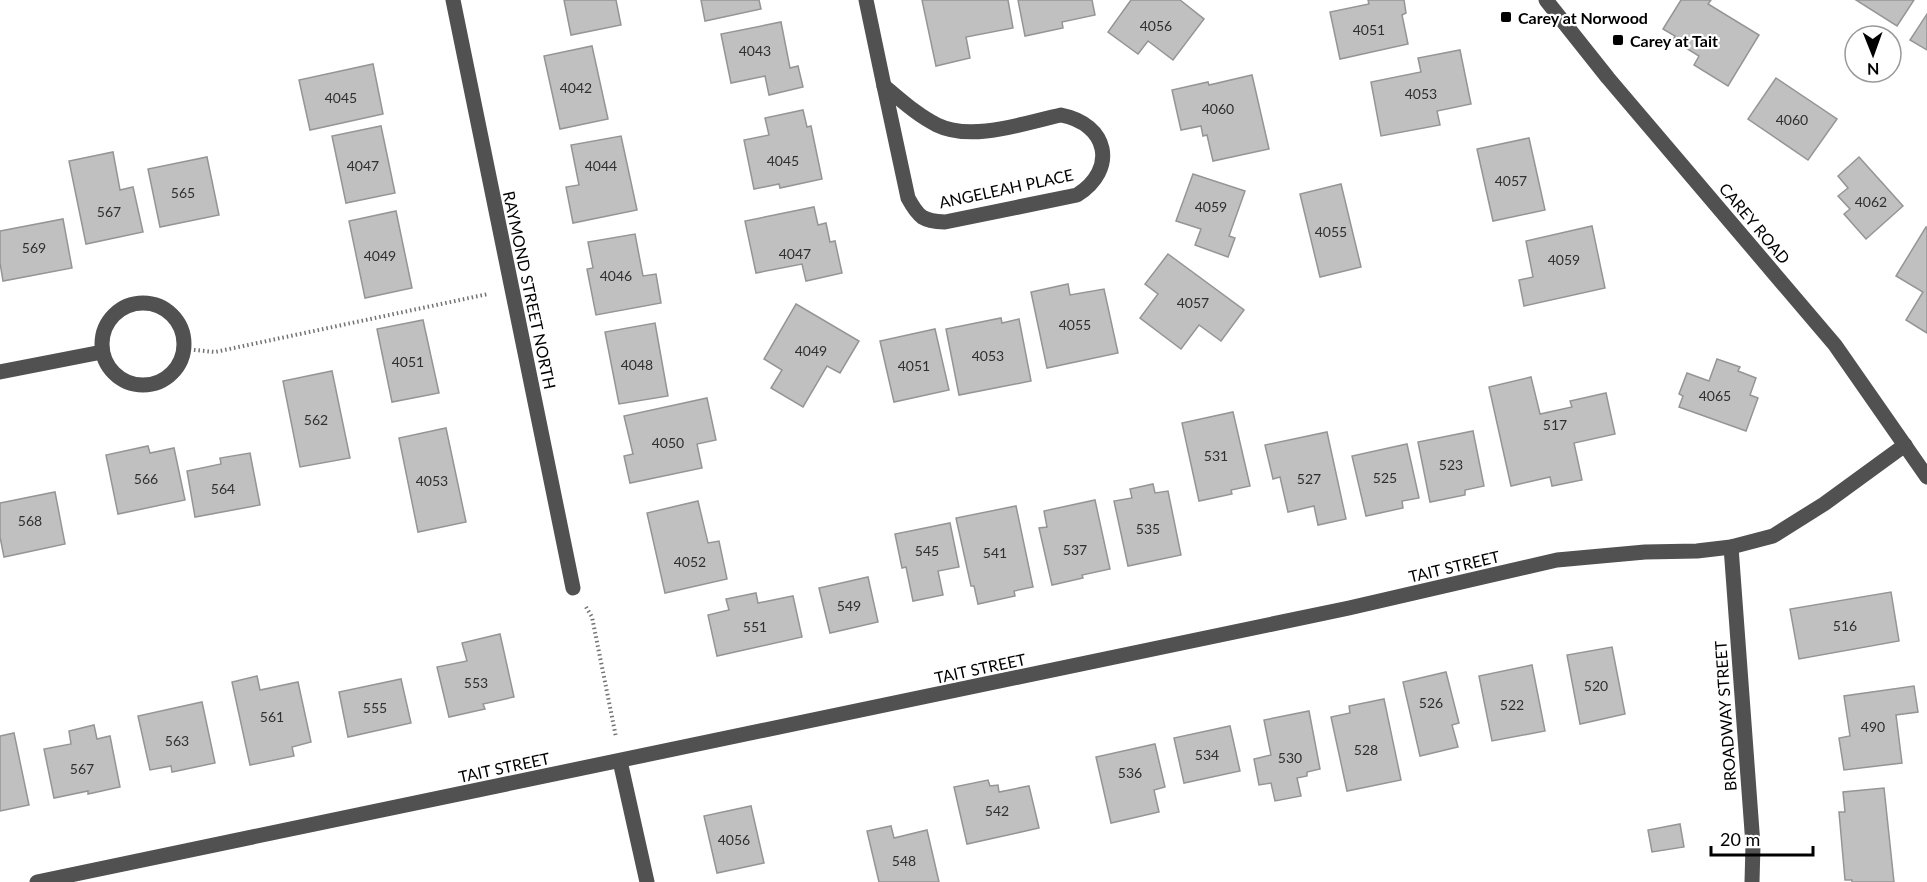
<svg xmlns="http://www.w3.org/2000/svg" width="1927" height="882" font-family="Lato,sans-serif">
<style>
.building{fill:#c0c0c0;stroke:#959595;stroke-width:1.5}
.lines{fill:none;stroke-linecap:round;stroke-linejoin:round}
.path{stroke:#737373;stroke-width:4;stroke-dasharray:1.5 3;stroke-linecap:butt}
.minor{stroke:#515151;stroke-width:15}
.poi-dot{fill:#000;stroke:#fff;stroke-width:2}
.labels{text-anchor:middle;dominant-baseline:central;stroke-width:4.5;stroke-linejoin:round;paint-order:stroke}
.number-label{font-size:14px;fill:#303030}
.poi-label{font-size:16px;font-weight:bold;fill:#000;stroke:#fff;text-anchor:start}
.street-label{font-size:16px;fill:#000;stroke:#fff}
</style>
<rect width="100%" height="100%" fill="#fff"/>
<g class="building">
<path d="M564,0H616L621,25L571,35Z"/>
<path d="M701,0H759L761,9L705,21Z"/>
<path d="M922,0H1008L1013,28L966,37L970,58L936,66Z"/>
<path d="M1018,0H1092L1095,15L1062,22L1063,28L1025,36Z"/>
<path d="M1131,0H1180L1204,19L1173,60L1148,41L1138,54L1108,32Z"/>
<path d="M1368,0H1404L1406,13L1402,15L1408,44L1340,59L1330,12L1369,4Z"/>
<path d="M1681,0H1711L1708,4L1759,35L1728,86L1694,65L1699,56L1673,40L1675,36L1663,29Z"/>
<path d="M1856,0H1914L1897,26Z"/>
<path d="M1927,14V50L1910,40Z"/>
<path d="M781,22L790,68L798,66L803,87L769,95L765,76L731,83L721,34Z"/>
<path d="M592,46L608,119L560,129L544,56Z"/>
<path d="M1460,50L1471,104L1437,111L1440,125L1381,136L1371,82L1421,72L1418,58Z"/>
<path d="M373,64L383,114L310,130L299,80Z"/>
<path d="M1252,75L1269,149L1213,161L1207,135L1203,136L1201,126L1181,130L1172,90L1208,82L1209,85Z"/>
<path d="M1776,78L1837,119L1808,160L1748,119Z"/>
<path d="M803,110L807,127L811,126L822,179L780,188L779,184L754,189L744,140L769,135L765,118Z"/>
<path d="M381,126L395,193L346,203L332,136Z"/>
<path d="M621,136L637,210L573,223L566,187L579,185L571,145Z"/>
<path d="M1529,138L1545,210L1493,221L1477,149Z"/>
<path d="M113,152L120,190L133,187L143,232L86,244L69,161Z"/>
<path d="M207,157L219,215L160,227L148,169Z"/>
<path d="M1859,157L1903,206L1866,239L1844,214L1850,209L1838,196L1848,188L1838,176Z"/>
<path d="M1193,174L1245,191L1229,236L1235,238L1228,257L1195,245L1201,229L1176,221Z"/>
<path d="M1341,184L1361,267L1320,277L1300,194Z"/>
<path d="M814,207L818,225L826,223L830,242L835,241L842,273L806,281L802,264L756,273L745,221Z"/>
<path d="M396,211L412,288L365,298L349,221Z"/>
<path d="M63,219L72,268L3,281L0,263V231Z"/>
<path d="M1592,226L1605,288L1524,306L1519,280L1533,277L1526,241Z"/>
<path d="M1926,227H1927V333L1906,320L1923,292L1896,276Z"/>
<path d="M635,234L643,276L656,274L661,303L596,315L587,269L593,268L588,242Z"/>
<path d="M1168,254L1244,310L1221,341L1199,325L1181,349L1140,318L1158,294L1145,284Z"/>
<path d="M1068,284L1070,295L1104,289L1118,353L1047,368L1031,292Z"/>
<path d="M796,304L859,341L840,373L827,366L803,407L771,388L782,370L764,359Z"/>
<path d="M1001,318L1002,323L1019,319L1031,381L959,395L946,329Z"/>
<path d="M423,320L439,393L392,402L377,329Z"/>
<path d="M655,323L668,396L619,404L605,332Z"/>
<path d="M935,329L949,390L894,402L880,341Z"/>
<path d="M1717,359L1740,367L1738,371L1756,378L1750,395L1758,398L1746,431L1679,407L1683,396L1679,394L1687,373L1709,381Z"/>
<path d="M332,371L350,458L300,467L283,381Z"/>
<path d="M1531,377L1540,414L1572,407L1570,401L1606,393L1615,434L1574,443L1582,480L1552,486L1550,477L1511,486L1489,387Z"/>
<path d="M707,398L716,440L697,444L702,468L630,483L624,456L633,454L624,416Z"/>
<path d="M1233,412L1250,486L1231,490L1232,494L1199,501L1182,423Z"/>
<path d="M446,428L466,522L418,532L399,438Z"/>
<path d="M1473,431L1484,486L1465,490V495L1430,502L1418,442Z"/>
<path d="M1327,432L1346,519L1318,525L1314,506L1288,512L1280,477L1273,479L1265,445Z"/>
<path d="M1407,444L1419,498L1402,501L1403,508L1366,516L1352,456Z"/>
<path d="M148,446L150,453L174,448L185,500L118,514L106,455Z"/>
<path d="M250,453L260,505L195,517L187,471L221,464L220,458Z"/>
<path d="M1153,484L1155,493L1168,491L1181,555L1128,566L1114,501L1132,498L1130,489Z"/>
<path d="M55,492L65,544L4,557L0,537V503Z"/>
<path d="M1095,500L1110,569L1082,575L1083,578L1052,585L1039,528L1047,527L1044,511Z"/>
<path d="M698,501L708,543L719,541L727,579L665,593L647,513Z"/>
<path d="M1016,506L1033,587L1014,591L1015,596L978,604L974,586H971L956,518Z"/>
<path d="M950,523L959,567L938,571L943,595L913,601L906,567L902,568L895,534Z"/>
<path d="M868,577L878,622L830,633L819,588Z"/>
<path d="M1891,592L1899,641L1799,659L1790,609Z"/>
<path d="M756,593L758,603L793,596L802,637L717,656L708,615L729,610L726,599Z"/>
<path d="M500,634L514,697L483,704L485,709L449,717L437,667L467,661L462,643Z"/>
<path d="M1612,647L1625,714L1580,724L1567,655Z"/>
<path d="M1532,665L1545,731L1492,741L1479,676Z"/>
<path d="M1446,672L1459,723L1452,725L1458,747L1420,756L1403,682Z"/>
<path d="M257,676L260,690L298,682L311,742L292,747L294,756L250,765L232,682Z"/>
<path d="M401,679L411,723L348,737L339,692Z"/>
<path d="M1914,686L1918,712L1896,715L1902,763L1844,770L1839,738L1850,736L1844,696Z"/>
<path d="M1384,699L1401,780L1347,791L1331,717L1350,713L1349,706Z"/>
<path d="M202,702L215,763L172,772L171,766L150,770L138,716Z"/>
<path d="M1309,711L1320,769L1307,772V776L1297,778L1301,796L1275,801L1271,783L1259,785L1254,759L1271,755L1264,720Z"/>
<path d="M94,725L97,739L110,736L120,787L88,794V791L54,798L44,749L71,744L69,731Z"/>
<path d="M1230,726L1240,771L1184,783L1174,738Z"/>
<path d="M14,733L29,805L0,811V736Z"/>
<path d="M1155,744L1165,787L1154,790L1159,812L1111,823L1096,757Z"/>
<path d="M988,780L990,786L998,785L999,792L1029,786L1039,828L967,844L954,787Z"/>
<path d="M1884,788L1894,882H1852V880H1845L1839,812H1845L1843,792Z"/>
<path d="M751,806L764,863L717,873L704,816Z"/>
<path d="M1680,824L1684,847L1652,852L1648,830Z"/>
<path d="M891,826L894,838L927,830L939,882H879L867,831Z"/>
</g>
<g class="lines">
<g class="path">
<path d="M185,349L215,352L488,294"/>
<path d="M586,607L592,617L616,737"/>
</g>
<g class="minor">
<path d="M453,0L573,588"/>
<path d="M866,0L884,86"/>
<path d="M1546,0L1608,78L1835,345L1927,477"/>
<path d="M884,86C901,100 917,115 937,125C972,142 1024,123 1061,115C1108,124 1118,169 1077,195L945,222C923,221 919,218 908,198Z"/>
<circle cx="143" cy="344" r="41"/>
<path d="M0,372L102,352"/>
<path d="M1731,547L1753,845L1752,882"/>
<path d="M620,761L647,882"/>
<path d="M37,882L1349,608L1557,560L1645,552L1697,551L1731,547L1773,536L1824,504L1905,445"/>
</g>
</g>
<g class="poi-dot">
<rect x="1500" y="11" width="12" height="12" rx="3"/>
<rect x="1612" y="34" width="12" height="12" rx="3"/>
</g>
<g class="labels">
<g class="number-label">
<text x="1156" y="25">4056</text>
<text x="1369" y="29">4051</text>
<text x="755" y="50">4043</text>
<text x="576" y="87">4042</text>
<text x="1421" y="93">4053</text>
<text x="341" y="97">4045</text>
<text x="1218" y="108">4060</text>
<text x="1792" y="119">4060</text>
<text x="783" y="160">4045</text>
<text x="363" y="165">4047</text>
<text x="601" y="165">4044</text>
<text x="1511" y="180">4057</text>
<text x="183" y="192">565</text>
<text x="1871" y="201">4062</text>
<text x="1211" y="206">4059</text>
<text x="109" y="211">567</text>
<text x="1331" y="231">4055</text>
<text x="34" y="247">569</text>
<text x="795" y="253">4047</text>
<text x="380" y="255">4049</text>
<text x="1564" y="259">4059</text>
<text x="616" y="275">4046</text>
<text x="1193" y="302">4057</text>
<text x="1075" y="324">4055</text>
<text x="811" y="350">4049</text>
<text x="988" y="355">4053</text>
<text x="408" y="361">4051</text>
<text x="637" y="364">4048</text>
<text x="914" y="365">4051</text>
<text x="1715" y="395">4065</text>
<text x="316" y="419">562</text>
<text x="1555" y="424">517</text>
<text x="668" y="442">4050</text>
<text x="1216" y="455">531</text>
<text x="1451" y="464">523</text>
<text x="1385" y="477">525</text>
<text x="146" y="478">566</text>
<text x="1309" y="478">527</text>
<text x="432" y="480">4053</text>
<text x="223" y="488">564</text>
<text x="30" y="520">568</text>
<text x="1148" y="528">535</text>
<text x="1075" y="549">537</text>
<text x="927" y="550">545</text>
<text x="995" y="552">541</text>
<text x="690" y="561">4052</text>
<text x="849" y="605">549</text>
<text x="1845" y="625">516</text>
<text x="755" y="626">551</text>
<text x="476" y="682">553</text>
<text x="1596" y="685">520</text>
<text x="1431" y="702">526</text>
<text x="1512" y="704">522</text>
<text x="375" y="707">555</text>
<text x="272" y="716">561</text>
<text x="1873" y="726">490</text>
<text x="177" y="740">563</text>
<text x="1366" y="749">528</text>
<text x="1207" y="754">534</text>
<text x="1290" y="757">530</text>
<text x="82" y="768">567</text>
<text x="1130" y="772">536</text>
<text x="997" y="810">542</text>
<text x="734" y="839">4056</text>
<text x="904" y="860">548</text>
</g>
<g class="poi-label">
<text x="1518" y="17">Carey at Norwood</text>
<text x="1630" y="40">Carey at Tait</text>
</g>
<g class="street-label">
<text transform="translate(1006 188) rotate(-12)">ANGELEAH PLACE</text>
<text transform="translate(1755 223) rotate(50)">CAREY ROAD</text>
<text transform="translate(530 290) rotate(78)">RAYMOND STREET NORTH</text>
<text transform="translate(1454 566) rotate(-13)">TAIT STREET</text>
<text transform="translate(980 668) rotate(-12)">TAIT STREET</text>
<text transform="translate(1725 716) rotate(-94)">BROADWAY STREET</text>
<text transform="translate(504 767) rotate(-12)">TAIT STREET</text>
</g>
</g>
<g transform="translate(1873 54) rotate(179)"><circle r="28" fill="#ffffff" stroke="#999999" stroke-width="1.5"/>
<path d="M0-4.5L10 22L0 15L-10 22Z" fill="#000000"/>
<text y="-9" font-size="16" font-weight="bold" text-anchor="middle" fill="#000000">N</text>
</g>
<path d="M1711 846v9h102v-9" fill="none" stroke="#000000" stroke-width="3"/>
<text x="1720" y="846" font-size="18" fill="#000000" stroke="#ffffff" stroke-width="4.5" paint-order="stroke">20 m</text>
</svg>
